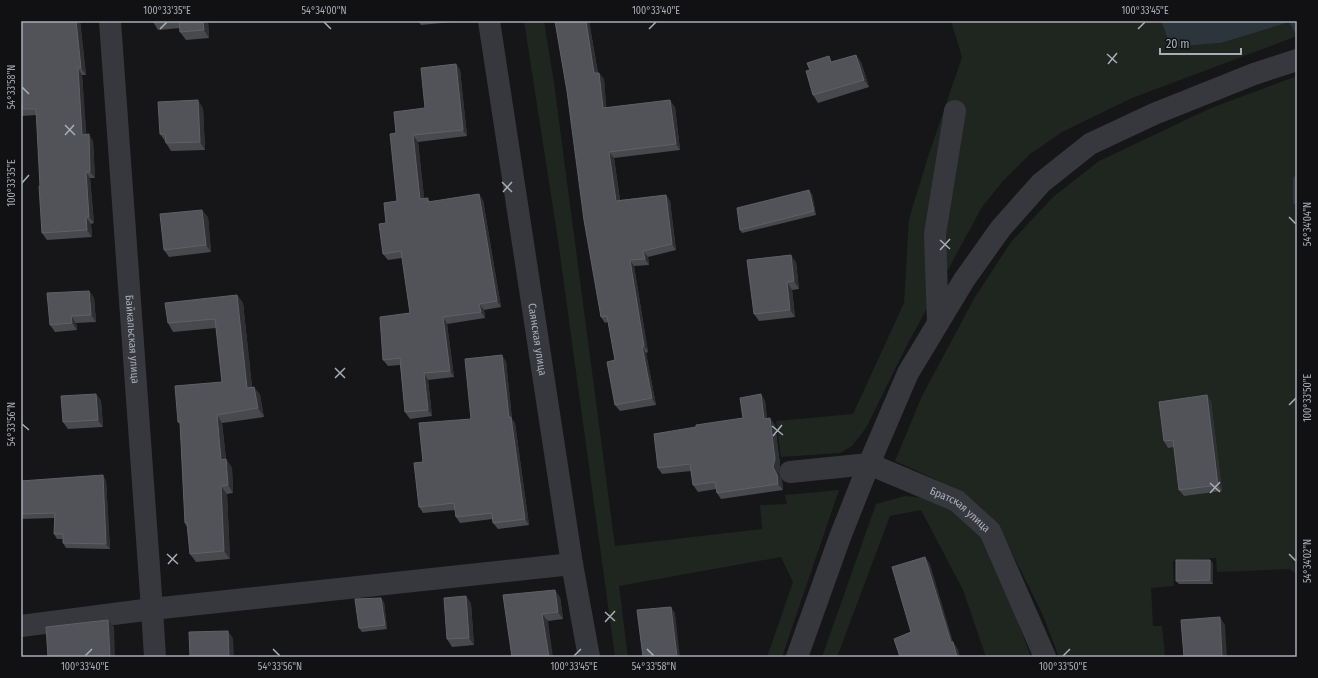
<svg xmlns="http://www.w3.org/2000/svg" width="1318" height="678" font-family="'Fira Sans Condensed',sans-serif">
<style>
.grass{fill:#1e261f}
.water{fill:#2c353c}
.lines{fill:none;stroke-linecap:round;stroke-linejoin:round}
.stream{stroke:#2c353c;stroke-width:8}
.minor{stroke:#37383d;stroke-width:22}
.wall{fill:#47494d}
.shaded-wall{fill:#2f3033}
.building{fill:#525359;stroke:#5f6168}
.ticks{fill:none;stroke:#a8adb8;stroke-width:1.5}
.labels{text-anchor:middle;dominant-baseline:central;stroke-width:3;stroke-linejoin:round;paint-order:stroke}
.street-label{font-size:11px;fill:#a8adb8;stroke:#111113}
.neatline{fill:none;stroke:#a8adb8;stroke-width:1.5}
.ticks-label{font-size:10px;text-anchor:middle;fill:#a8adb8}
</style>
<rect width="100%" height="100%" fill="#161618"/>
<g class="grass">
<path d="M524,21H544L554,83L615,546L762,529L760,505L787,504L785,495L839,490L782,657H767L793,582L781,557L619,586L628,657H615L558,240Z"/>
<path d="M951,21H1161L1171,47L1221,43L1293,21H1297V36L1132,98L1062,132L1029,155L1003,181L982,207L906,347L866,428L852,446L840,453L781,457L776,421L853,414L904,303L909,219L927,160L962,57Z"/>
<path d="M1297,76V574L1289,569L1217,572L1216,558L1173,561L1174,586L1151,588L1153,626H1162L1165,657H1059L1042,613L1001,531L975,503L937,480L895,461L922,396L975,297L1011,242L1053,197L1099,161L1211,108Z"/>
<path d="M905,496C913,497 922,497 929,499C954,507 976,529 991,549L1031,657H986L963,590L921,510L890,516L837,657H822L876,504Z"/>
</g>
<path class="water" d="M1161,21H1293L1221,43L1171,47Z"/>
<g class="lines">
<g class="stream">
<path d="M1293,21L1297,28"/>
<path d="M1297,180V201"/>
</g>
<g class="minor">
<path id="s1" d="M110,21L152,609L155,657"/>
<path id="s2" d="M489,21L572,564L589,657"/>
<path d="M938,323L935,234L955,111"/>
<path id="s3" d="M790,472L869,464L957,501L990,531L1045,657"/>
<path d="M21,626L152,609L572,564"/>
<path d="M797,657L840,537L869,464L908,373L964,280L1001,228L1041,183L1090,144L1154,114L1254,74L1297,60"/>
</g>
</g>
<g class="wall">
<path d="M21,21H80L86,75H82L86,134L93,141L95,178H90L94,223L91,224L92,237L47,240L42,233L37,115L21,116Z"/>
<path d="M152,21H208L209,38L186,40L180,32V28L158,30L153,22Z"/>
<path d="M418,21H452V22L421,25Z"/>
<path d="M555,21H589L598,73L604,79L606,107H675L680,150L614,158L620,200L666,195L670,201L676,250L648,257L649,265L634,266L648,352L646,353L656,405L620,411L615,405V360L608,322L605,323L601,317L567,91Z"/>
<path d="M833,62H861L869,87L818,103L813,95L810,70Z"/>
<path d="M456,64L460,70L467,136L418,142L424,198L430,201L483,200L501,307L484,310L485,318L447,324L454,377L428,380L432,416L410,419L405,412L400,365L388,366L383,360L410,313L402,258L388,260L383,254L386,223L397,201L396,133L425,108Z"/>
<path d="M203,108L205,150L171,151L166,143L165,141L160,134Z"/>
<path d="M812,194L816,215L742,233L740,230Z"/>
<path d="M208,217L211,252L169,257L164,250Z"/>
<path d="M796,262L799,289L792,290L795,317L759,321L754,314Z"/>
<path d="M89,291L94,298L96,322L76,323L77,330L55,332L50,325Z"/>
<path d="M237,295L243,303L252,387H254L260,395L264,417L222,423L226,459L232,468L233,493L227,494L230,559L196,562L190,554L187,527L185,523L180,424L178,422L222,382L216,328L173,332L168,323Z"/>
<path d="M506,361L512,419L515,423L529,525L498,529L493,523V519L460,523L456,517L455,510L423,513L419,507L423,462L471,419Z"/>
<path d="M96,394L101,401L103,427L68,429L63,422Z"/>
<path d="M761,394L765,401L767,419L775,425L780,465L778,474L782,481L783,490L721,499L717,493L716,489L698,492L693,485L691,471L662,474L658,468L696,427L743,418Z"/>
<path d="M1207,395L1211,402L1222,491L1184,496L1179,490L1174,447L1168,448L1164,441Z"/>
<path d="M106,480L110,549L66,548L63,543V539H57L54,534V518L21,519V481Z"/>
<path d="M1210,560L1213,564V584H1179L1176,581Z"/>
<path d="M503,595L560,597L563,619L548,621Z"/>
<path d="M466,596L471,604L474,645L452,647L447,639Z"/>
<path d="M384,602L387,629L362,632L359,628Z"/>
</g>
<g class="shaded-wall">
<path d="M76,21H80L86,75L81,68Z"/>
<path d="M203,21H208L209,38L204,30Z"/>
<path d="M586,21H589L599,80L594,73Z"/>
<path d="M856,55L861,62L869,87L864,80Z"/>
<path d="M456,64L460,70L467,136L463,130Z"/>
<path d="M78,68L82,75L87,141L82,135Z"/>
<path d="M599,73L604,79L607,114L603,108Z"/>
<path d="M198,100L203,108L205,150L200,142Z"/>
<path d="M670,100L675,107L680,150L676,144Z"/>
<path d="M89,134L93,141L95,178L90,172Z"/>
<path d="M413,135L418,142L425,205L420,199Z"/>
<path d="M609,152L614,158L621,207L616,201Z"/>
<path d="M86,172L90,178L94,223L89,217Z"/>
<path d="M809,190L812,194L816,215L814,211Z"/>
<path d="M479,194L483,200L501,307L497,301Z"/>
<path d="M666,195L670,201L676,250L672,244Z"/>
<path d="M202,210L208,217L211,252L206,245Z"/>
<path d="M86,217L91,224L92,237L87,230Z"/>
<path d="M643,251L648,257L649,265L645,259Z"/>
<path d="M791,255L796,262L799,289L794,281Z"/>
<path d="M630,260L634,266L648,352L644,346Z"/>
<path d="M787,282L792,290L795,317L790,310Z"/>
<path d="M89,291L94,298L96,322L91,315Z"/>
<path d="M237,295L243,303L253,396L247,388Z"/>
<path d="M479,304L484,310L485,318L481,312Z"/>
<path d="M71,316L76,323L77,330L72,323Z"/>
<path d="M443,317L447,324L454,377L450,371Z"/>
<path d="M642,346L646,353L656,405L652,398Z"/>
<path d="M502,355L506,361L512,419L515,423L529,525L525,519L509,417Z"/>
<path d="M424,373L428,380L432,416L428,410Z"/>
<path d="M254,387L260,395L264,417L258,408Z"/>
<path d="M96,394L101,401L103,427L98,420Z"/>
<path d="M761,394L765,401L768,426L764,419Z"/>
<path d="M1207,395L1211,402L1222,491L1218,485Z"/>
<path d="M217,415L222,423L227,468L221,460Z"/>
<path d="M770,418L775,425L780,465L778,474L782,481L783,490L778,484L773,467Z"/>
<path d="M226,459L232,468L233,493L228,485Z"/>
<path d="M103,475L106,480L110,549L106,544Z"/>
<path d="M221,486L227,494L230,559L224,551Z"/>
<path d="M925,557L930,564L954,645L953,642L958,649L960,657H957L951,642Z"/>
<path d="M1210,560L1213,564V584L1210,580Z"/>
<path d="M555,590L560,597L563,619L558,612Z"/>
<path d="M466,596L471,604L474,645L469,638Z"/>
<path d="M381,598L384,602L387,629L385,625Z"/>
<path d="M671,607L675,613L680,657H677Z"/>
<path d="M542,614L548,621L553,657H549Z"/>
<path d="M1220,617L1225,625L1227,657H1222Z"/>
<path d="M108,620L114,627L115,657H110Z"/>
<path d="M228,631L233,638L234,657H229Z"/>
</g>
<g class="building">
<path d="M21,21H76L81,68H78L82,135L89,134L90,172H86L89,217H86L87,230L42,233L39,186H40L36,109H21Z"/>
<path d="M152,21H168L153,22Z"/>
<path d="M179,21H203L204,30L180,32Z"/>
<path d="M555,21H586L594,73H599L603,108L670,100L676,144L609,152L616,201L666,195L672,244L643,251L645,259L630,260L644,346H642L652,398L615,405L607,362L615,360L607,316L601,317L584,220L567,91Z"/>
<path d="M856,55L864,80L813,95L806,71L810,70L807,63L829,56L831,62Z"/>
<path d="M456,64L463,130L413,135L420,199L428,198V202L479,194L497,301L479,304L481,312L443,317L450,371L424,373L428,410L405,412L400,358L383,360L380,317L410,313L401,251L383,254L379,224L386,223L384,203L397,201L390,134L396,133L394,112L425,108L421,68Z"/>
<path d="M198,100L200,142L166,143L165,134H160L158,102Z"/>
<path d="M809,190L814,211L740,230L737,208Z"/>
<path d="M202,210L206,245L164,250L160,214Z"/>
<path d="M791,255L794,281L787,282L790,310L754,314L747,260Z"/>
<path d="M89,291L91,315L71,316L72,323L50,325L47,293Z"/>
<path d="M237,295L247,388L254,387L258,408L217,415L221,460L226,459L228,485L221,486L224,551L190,554L187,523H185L180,422H178L175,386L222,382L215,319L168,323L165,303Z"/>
<path d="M502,355L509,417H511L525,519L493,523L492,513L456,517L454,503L419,507L414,463L423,462L419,423L471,419L465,359Z"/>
<path d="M96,394L98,420L63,422L61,396Z"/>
<path d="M761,394L764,419L770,418L775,459L773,467L777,475L778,484L717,493L715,482L693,485L690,464L658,468L654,434L696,427V425L743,418L740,398Z"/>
<path d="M1207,395L1218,485L1179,490L1173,440L1164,441L1159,402Z"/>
<path d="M103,475L106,544L63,543V534H54L55,513L21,514V481Z"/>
<path d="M925,557L951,642H953L957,657H900L894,639L911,632L892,567Z"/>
<path d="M1176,560H1210V580L1176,581Z"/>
<path d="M555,590L558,612L542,614L549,657H512L503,595Z"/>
<path d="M466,596L469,638L447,639L444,598Z"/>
<path d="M381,598L385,625L359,628L355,599Z"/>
<path d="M671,607L677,657H643L637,610Z"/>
<path d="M1220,617L1222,657H1184L1181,620Z"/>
<path d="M108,620L110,657H48L46,627Z"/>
<path d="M228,631L229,657H190L189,632Z"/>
</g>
<path class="ticks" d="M324,22L331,29M160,29L167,22M649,29L656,22M1138,29L1145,22M1107,54L1117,63M1108,64L1117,53M22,87L29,94M65,125L75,135M65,135L74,125M502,182L512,192M22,183L29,175M503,192L512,182M1289,217L1296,224M940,240L950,249M940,250L950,239M335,368L345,378M335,378L345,368M1289,405L1296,398M22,424L29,430M772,426L783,435M773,436L782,425M1210,483L1220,492M1210,493L1220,482M167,554L178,564M1289,554L1296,561M168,564L177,554M605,612L615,621M605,622L615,611M273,649L280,656M647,649L654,656M85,656L92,649M574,656L581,649M1063,656L1070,649"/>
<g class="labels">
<g class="street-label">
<text stroke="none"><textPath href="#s1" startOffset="319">Байкальская улица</textPath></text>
<text stroke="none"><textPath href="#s2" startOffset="322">Саянская улица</textPath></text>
<text stroke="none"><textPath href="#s3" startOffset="182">Братская улица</textPath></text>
</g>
</g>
<rect width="1318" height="678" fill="none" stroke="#111113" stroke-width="44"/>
<path d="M1160 48v6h81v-6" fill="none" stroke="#a8adb8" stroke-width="2"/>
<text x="1166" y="48" font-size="12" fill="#a8adb8" stroke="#111113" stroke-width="3" paint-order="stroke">20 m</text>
<rect x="22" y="22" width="1274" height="634" class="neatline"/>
<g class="ticks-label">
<text x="167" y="14">100°33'35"E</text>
<text x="324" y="14">54°34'00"N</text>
<text x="656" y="14">100°33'40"E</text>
<text x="1145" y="14">100°33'45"E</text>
<text transform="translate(11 87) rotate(-90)" y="4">54°33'58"N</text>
<text transform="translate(11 183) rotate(-90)" y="4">100°33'35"E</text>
<text transform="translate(1307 224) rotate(-90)" y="4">54°34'04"N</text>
<text transform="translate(1307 398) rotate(-90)" y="4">100°33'50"E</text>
<text transform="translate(11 424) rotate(-90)" y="4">54°33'56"N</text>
<text transform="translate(1307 561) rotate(-90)" y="4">54°34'02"N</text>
<text x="85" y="670">100°33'40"E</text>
<text x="280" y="670">54°33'56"N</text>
<text x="574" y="670">100°33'45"E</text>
<text x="654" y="670">54°33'58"N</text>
<text x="1063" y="670">100°33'50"E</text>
</g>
</svg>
